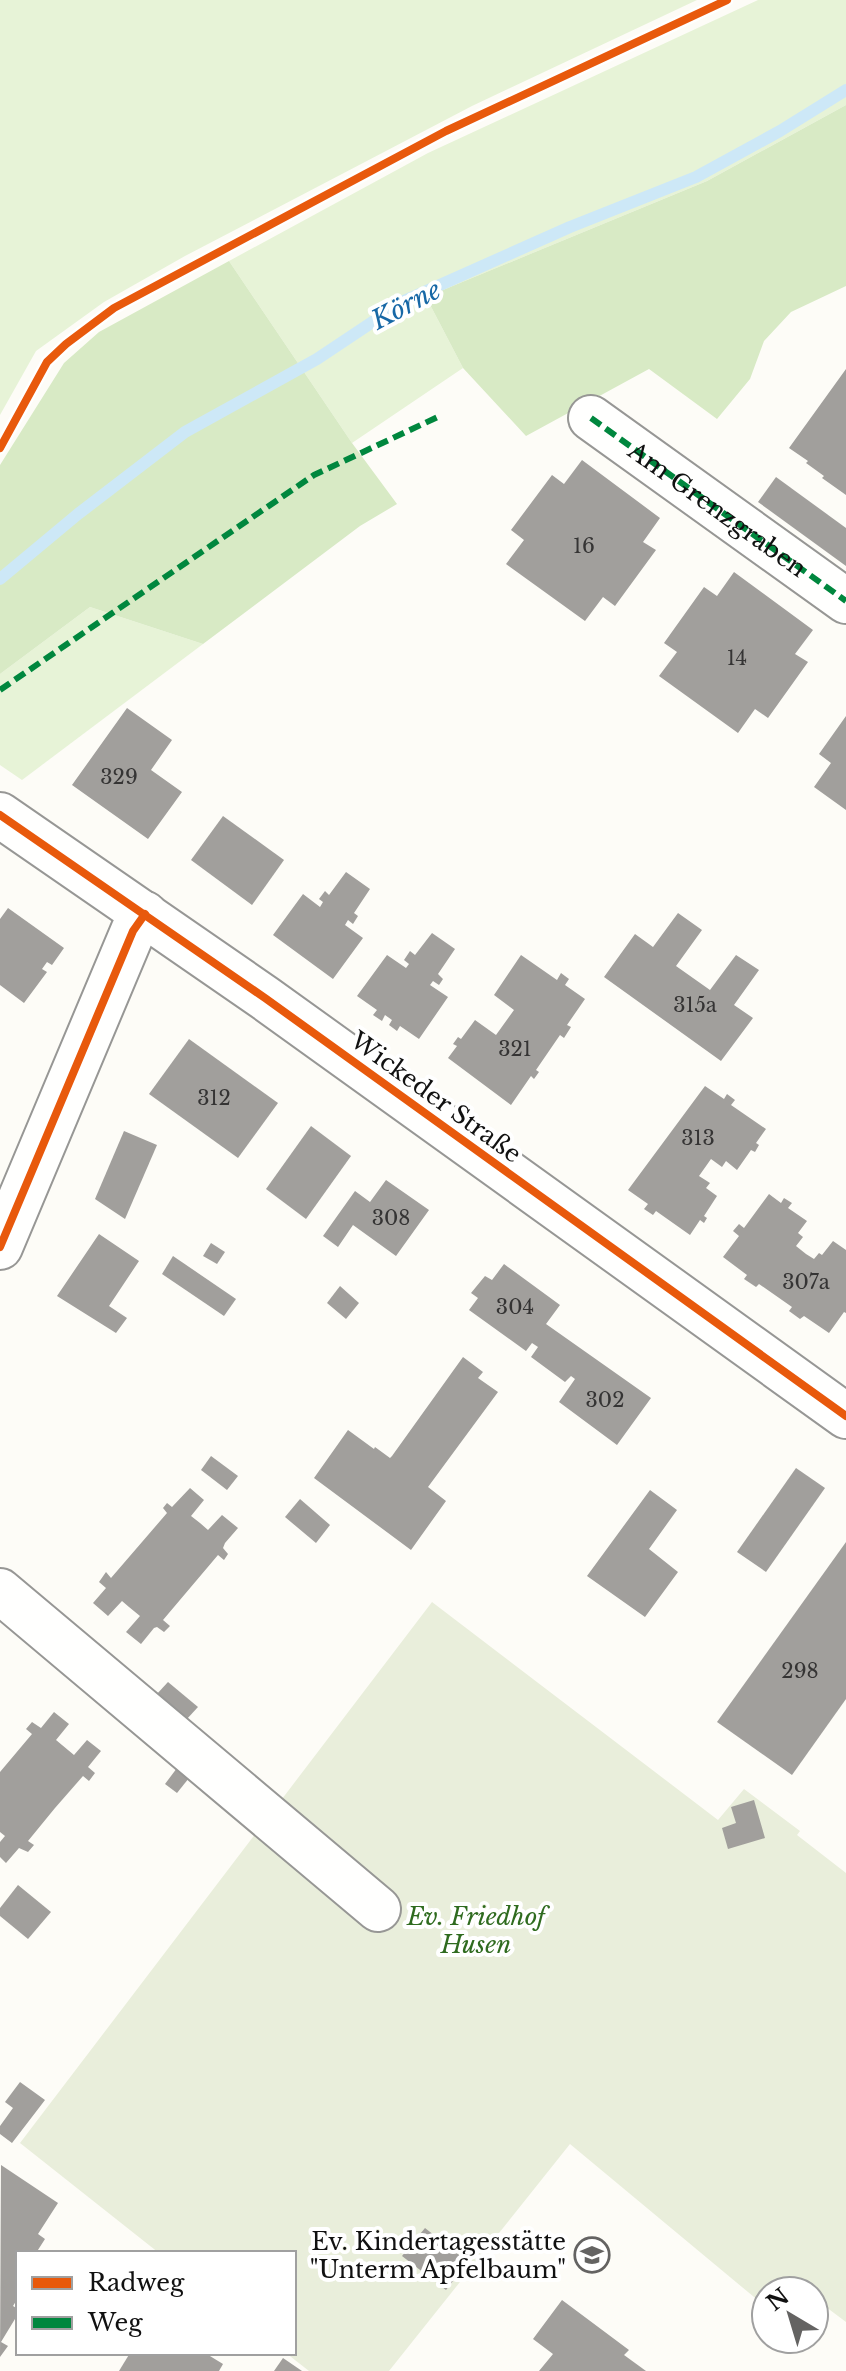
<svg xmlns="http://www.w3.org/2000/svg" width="846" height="2371" font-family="'Libre Baskerville',serif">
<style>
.green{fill:#e7f3d7}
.forest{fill:#d8eac5}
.cemetery{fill:#e9eedb}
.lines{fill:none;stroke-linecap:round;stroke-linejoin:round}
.stream{stroke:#cde8f7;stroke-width:12}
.building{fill:#a19f9c}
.minor-casing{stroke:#979795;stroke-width:48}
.minor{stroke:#fffffe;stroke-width:44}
.quiet{stroke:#00873e;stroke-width:6;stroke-dasharray:12 6;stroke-linecap:butt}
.cycleway-casing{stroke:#fff;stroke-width:13}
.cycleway{stroke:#e8590c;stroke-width:8}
.labels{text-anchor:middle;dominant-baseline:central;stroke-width:8;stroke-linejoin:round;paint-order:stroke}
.number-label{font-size:20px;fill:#353434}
.street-label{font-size:24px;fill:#111;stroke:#fff}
.park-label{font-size:24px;font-style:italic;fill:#2f6b1f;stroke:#fff}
.poi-label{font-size:24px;fill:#111;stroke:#fff;text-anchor:end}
.water-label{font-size:26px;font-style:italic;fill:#1768a6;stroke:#fff}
</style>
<rect width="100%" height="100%" fill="#fdfcf7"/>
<g class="green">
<path d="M0,0H697L472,106L185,256L104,302L36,351L0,415Z"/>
<path d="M758,0H846V105L707,181L426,297L463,368L352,443L229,261L428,153Z"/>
<path d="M90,607L203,644L22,780L0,765V674Z"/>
</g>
<g class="forest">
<path d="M846,105V286L791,312L764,341L750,379L717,419L649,369L526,436L463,368L426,297L707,181Z"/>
<path d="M229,261L352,443L397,504L360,526L203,644L90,607L0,674V465L64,363L99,332Z"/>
</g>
<path class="cemetery" d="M432,1602L718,1820L744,1789L800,1831L797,1835L846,1873V2322L814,2298V2291H766V2307L570,2144L389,2371H309L286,2353H294V2253H159L20,2143Z"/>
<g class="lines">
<path class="stream" d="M0,579L78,514L185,432L317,359L404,301L570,227L696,177L780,131L846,90"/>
</g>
<g class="building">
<path d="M846,369V495L822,478L824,476L806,463L808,461L789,448Z"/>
<path d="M582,460L660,518L643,542L656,550L615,606L603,597L585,621L506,564L524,540L511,530L552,475L564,484Z"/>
<path d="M776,477L846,528V566L758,502Z"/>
<path d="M734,572L813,630L795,654L808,662L768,718L755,709L738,733L659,676L677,652L664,643L704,587L717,596Z"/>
<path d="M127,708L172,740L151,770L182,792L148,839L72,785Z"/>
<path d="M846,716V810L814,787L831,763L819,754Z"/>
<path d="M223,816L284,860L252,905L191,860Z"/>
<path d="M346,872L370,889L354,913L358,916L353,924L348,920L345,925L363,938L333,979L273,935L303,894L320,907L323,902L319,899L325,891L329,895Z"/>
<path d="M8,908L64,948L52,965L47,962L42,969L47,972L24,1003L0,985V919Z"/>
<path d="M678,913L702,930L676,966L710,990L736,955L759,970L734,1005L753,1018L721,1061L604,977L635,934L653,947Z"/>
<path d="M432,933L455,949L438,974L443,979L439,985L433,981L430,985L448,997L419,1039L400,1026L397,1031L389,1025L392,1020L385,1015L382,1021L373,1015L377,1010L357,996L387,955L406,968L409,964L404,960L410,951L415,955Z"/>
<path d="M521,955L557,980L561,973L569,979L565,985L585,999L567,1025L571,1027L564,1038L560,1035L536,1070L539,1072L534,1079L531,1076L511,1105L448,1058L457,1046L453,1044L458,1037L461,1039L475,1020L496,1035L514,1010L494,995Z"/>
<path d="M189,1039L278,1103L238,1158L149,1094Z"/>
<path d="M705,1086L724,1099L727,1094L735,1100L731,1105L766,1129L756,1143L759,1145L755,1152L751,1150L737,1170L726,1161L722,1167L711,1159L699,1176L710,1183L706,1188L717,1196L704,1216L707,1218L704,1223L700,1220L690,1235L656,1211L653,1215L644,1209L648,1204L628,1190Z"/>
<path d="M311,1126L351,1156L306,1219L266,1189Z"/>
<path d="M124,1131L157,1145L125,1219L95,1199Z"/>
<path d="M386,1180L429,1210L396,1256L353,1225L338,1247L323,1236L355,1191L370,1202Z"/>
<path d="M769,1194L781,1203L784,1198L792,1203L788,1208L807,1221L798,1233L803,1237L796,1246L806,1254L814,1259L819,1253L822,1255L833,1241L846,1250V1313L844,1312L829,1333L804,1316L800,1319L789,1311L792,1307L759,1284L756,1287L744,1279L747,1275L723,1257L739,1236L733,1231L739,1224L744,1228Z"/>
<path d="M99,1234L139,1261L109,1306L127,1318L116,1333L57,1296Z"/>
<path d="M211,1243L225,1252L217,1264L203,1256Z"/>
<path d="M173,1256L236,1299L224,1316L162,1274Z"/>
<path d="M504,1264L560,1305L546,1324L651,1398L617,1445L559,1402L575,1379L571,1376L565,1382L531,1357L538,1347L532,1343L526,1351L469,1310L478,1298L471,1293L485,1276L492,1280Z"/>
<path d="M340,1286L359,1303L346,1319L327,1303Z"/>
<path d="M463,1357L483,1372L478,1378L498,1392L428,1487L446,1501L411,1550L314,1478L348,1430L374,1449L375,1447L390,1458L392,1456Z"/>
<path d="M211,1456L238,1476L227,1490L201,1470Z"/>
<path d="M796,1468L825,1488L766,1572L737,1552Z"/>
<path d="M190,1488L204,1500L191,1516L200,1523L208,1530L222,1515L238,1528L225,1543L223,1548L228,1554L224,1560L218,1555L163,1620L170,1626L164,1632L157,1627L154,1628L141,1644L126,1632L140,1616L129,1607L122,1601L108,1616L93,1603L106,1588L99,1582L106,1572L111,1578L167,1513L163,1508L167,1503L172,1507Z"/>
<path d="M650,1490L677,1510L649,1549L678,1572L645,1617L587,1576Z"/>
<path d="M300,1499L330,1525L316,1543L285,1517Z"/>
<path d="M846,1542V1699L792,1775L717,1722Z"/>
<path d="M168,1682L198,1707L186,1720L156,1695Z"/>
<path d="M54,1712L69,1724L56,1740L74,1755L87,1740L101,1751L88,1767L95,1773L89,1781L83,1776L55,1808L28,1841L34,1845L28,1852L19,1848L6,1863L0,1857V1842L5,1836L0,1832V1772L32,1734L26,1729L32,1722L41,1728Z"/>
<path d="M177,1768L189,1778L177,1793L165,1784Z"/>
<path d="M754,1800L765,1838L728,1849L722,1828L736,1823L731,1807Z"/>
<path d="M18,1885L51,1912L28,1939L0,1916V1908Z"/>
<path d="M20,2082L45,2100L12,2143L0,2134V2126L13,2108L5,2102Z"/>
<path d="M1,2165L58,2203L38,2234L45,2239L36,2253H18V2298L13,2306L18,2309V2314L1,2342L8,2346L0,2357Z"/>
<path d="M425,2228L468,2262L446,2290L402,2256Z"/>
<path d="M562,2300L629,2350L624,2355L646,2371H539L553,2354L533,2339Z"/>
<path d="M130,2353H205L223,2364L219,2371H119Z"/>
<path d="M283,2358L302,2371H274Z"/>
</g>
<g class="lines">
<defs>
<g id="minor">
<path id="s1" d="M591,418L846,601"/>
<path d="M0,815L265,998L846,1416"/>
<path d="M0,1247L133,931L145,914"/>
<path d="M0,1591L378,1909"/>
</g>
</defs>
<use href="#minor" class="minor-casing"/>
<use href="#minor" class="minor"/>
<g class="quiet">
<path d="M591,418L846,601"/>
<path d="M0,690L314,475L442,415"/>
</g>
<defs>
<g id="cycleway">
<path d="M0,448L47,362L66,344L114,308L446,131L727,0"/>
<path d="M0,815L265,998L846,1416"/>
<path d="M0,1247L133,931L145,914"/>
</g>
</defs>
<use href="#cycleway" class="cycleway-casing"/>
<use href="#cycleway" class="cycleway"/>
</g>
<defs>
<symbol id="school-ring" viewBox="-11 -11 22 22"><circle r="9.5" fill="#fff" stroke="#646362" stroke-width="1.5"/><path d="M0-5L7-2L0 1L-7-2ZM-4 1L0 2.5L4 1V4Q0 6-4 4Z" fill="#646362"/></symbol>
</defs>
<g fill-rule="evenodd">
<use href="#school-ring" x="572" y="2235" width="40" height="40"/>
</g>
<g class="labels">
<g class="number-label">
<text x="584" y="546">16</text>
<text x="737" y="658">14</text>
<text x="119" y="777">329</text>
<text x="695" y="1005">315a</text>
<text x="515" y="1049">321</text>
<text x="214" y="1098">312</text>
<text x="698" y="1138">313</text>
<text x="391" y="1218">308</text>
<text x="806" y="1282">307a</text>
<text x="515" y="1307">304</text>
<text x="605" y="1400">302</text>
<text x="800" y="1671">298</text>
</g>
<g class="street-label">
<text stroke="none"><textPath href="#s1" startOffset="156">Am Grenzgraben</textPath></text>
<text transform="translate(436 1097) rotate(36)">Wickeder Straße</text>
</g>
<g class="park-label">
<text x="476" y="1916">Ev. Friedhof<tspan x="476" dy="28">Husen</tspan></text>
</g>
<g class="poi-label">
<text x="566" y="2241">Ev. Kindertagesstätte<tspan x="566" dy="28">"Unterm Apfelbaum"</tspan></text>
</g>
<g class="water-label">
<text transform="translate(406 305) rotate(-28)">Körne</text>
</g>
</g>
<rect x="16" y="2251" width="280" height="104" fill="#ffffff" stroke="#a0a0a0" stroke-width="2"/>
<rect x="32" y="2277" width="40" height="12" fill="#e8590c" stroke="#a0a0a0" stroke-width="2"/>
<text x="88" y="2291" font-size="24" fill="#111111">Radweg</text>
<rect x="32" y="2317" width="40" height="12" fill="#00873e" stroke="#a0a0a0" stroke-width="2"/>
<text x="88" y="2331" font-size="24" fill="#111111">Weg</text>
<g transform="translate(790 2315) rotate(322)"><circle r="38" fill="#ffffff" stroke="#a0a0a0" stroke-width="2"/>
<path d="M0-6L14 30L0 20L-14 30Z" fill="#646362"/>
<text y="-12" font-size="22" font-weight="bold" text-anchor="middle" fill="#111111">N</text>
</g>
</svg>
